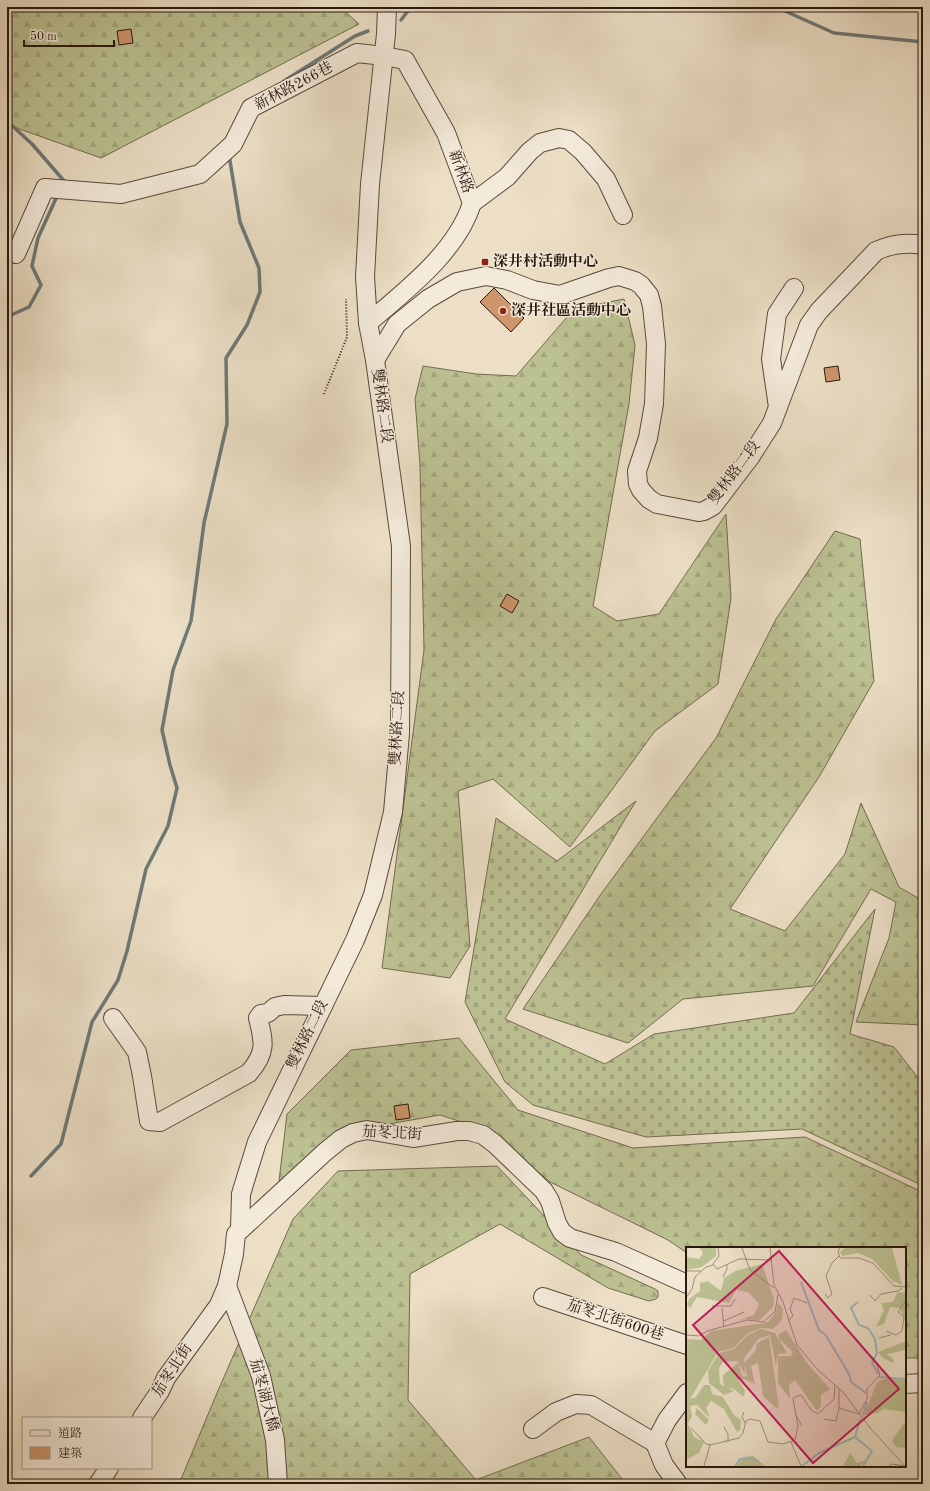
<svg xmlns="http://www.w3.org/2000/svg" width="930" height="1491" font-family="'Old Standard TT','Noto Serif TC',serif">
<style>
.forest{fill:url(#forest-firs);stroke:#726c50}
.cemetery{fill:url(#cemetery-stones);stroke:#726c50}
.lines{fill:none;stroke-linecap:round;stroke-linejoin:round}
.stream{stroke:#6e7978;stroke-width:3.5}
.building{fill:#cf956d;stroke:#28180e}
.minor-casing{stroke:#594a3c;stroke-width:20}
.path{stroke:#28180e;stroke-width:2;stroke-dasharray:1 2;stroke-linecap:butt}
.minor{stroke:#f3eada;stroke-width:18}
.poi-dot{fill:#8f2418;stroke:#f3eada;stroke-width:1.5}
.labels{text-anchor:middle;dominant-baseline:central;stroke-width:3;stroke-linejoin:round;paint-order:stroke}
.street-label{font-size:15px;fill:#28180e;stroke:#f3eada}
.poi-label{font-size:15px;font-weight:bold;fill:#28180e;stroke:#f3eada;text-anchor:start}
.inset-river{fill:none;stroke:#9dbabf;stroke-width:2}
.inset-road{fill:none;stroke:#9e8f7c;stroke-width:1}
.view{fill:#c2185b;fill-opacity:0.15;stroke:#c2185b;stroke-width:2}
.inset-edge{fill:none;stroke:#28180e;stroke-width:2}
</style>
<defs>
<pattern id="forest-firs" width="22" height="20" patternUnits="userSpaceOnUse"><rect width="22" height="20" fill="#bcc192"/><path d="M5 1l3.5 6h-7zM16 11l3.5 6h-7z" fill="#a2a57d"/></pattern>
<pattern id="cemetery-stones" width="16" height="16" patternUnits="userSpaceOnUse"><rect width="16" height="16" fill="#bcc192"/><path d="M2 7V4a2 2 0 0 1 4 0v3zM10 15v-3a2 2 0 0 1 4 0v3z" fill="#a2a57d"/></pattern>
</defs>
<rect width="100%" height="100%" fill="#ecdfc6"/>
<filter id="stains"><feTurbulence type="fractalNoise" baseFrequency=".005" numOctaves="4"/><feColorMatrix values="0 0 0 0 .2 0 0 0 0 .09 0 0 0 0 .02 0 0 0 .5 -.17"/></filter>
<radialGradient id="worn" r=".72"><stop offset=".6" stop-color="#630" stop-opacity="0"/><stop offset="1" stop-color="#630" stop-opacity=".3"/></radialGradient>
<g class="forest">
<path d="M7,7H340L359,24L101,158L11,126L7,122Z"/>
<path d="M624,299L635,345L629,404L593,606L617,621L659,614L726,514L731,598L718,684L655,731L570,847L493,779L458,791L470,946L450,978L382,968L424,650L420,465L415,399L423,366L476,374L516,376L574,309Z"/>
<path d="M835,531L860,539L874,681L819,777L730,909L785,931L845,854L861,803L899,887L923,901V1025L856,1022L889,938L896,902L871,889L813,986L683,999L628,1043L523,1009L601,894L716,738L776,619Z"/>
<path d="M459,1038L518,1110L633,1148L805,1137L918,1190L923,1189V1358H905V1248H687V1253L668,1240L550,1182L490,1131L440,1115L349,1131L279,1181L287,1114L351,1050Z"/>
<path d="M497,1166L581,1255L655,1289L658,1291V1297L656,1299L649,1301L608,1288L500,1224L410,1274L408,1400L476,1480L589,1437L626,1484H179L217,1393L293,1219L338,1171Z"/>
</g>
<path class="cemetery" d="M636,801L505,1019L605,1064L654,1034L794,1013L875,909L850,1034L894,1047L923,1084V1181L917,1183L802,1129L646,1137L533,1105L505,1082L465,1002L496,818L557,861Z"/>
<g class="lines">
<g class="stream">
<path d="M776,7L834,33L923,42"/>
<path d="M401,20L411,7"/>
<path d="M284,81L355,36L368,31"/>
<path d="M7,121L32,144L65,182"/>
<path d="M7,317L29,307L41,285L32,266L38,238L58,194"/>
<path d="M31,1176L61,1144L92,1022L118,980L127,951L146,869L168,826L177,788L170,765L162,730L173,670L191,621L204,523L227,424L226,358L247,325L260,292L259,268L240,222L229,155"/>
</g>
</g>
<g class="building">
<path d="M131,29L133,43L119,45L117,31Z"/>
<path d="M494,288L524,318L511,332L480,302Z"/>
<path d="M838,366L840,380L826,382L824,368Z"/>
<path d="M507,594L519,601L512,613L500,606Z"/>
<path d="M408,1104L410,1118L396,1120L394,1106Z"/>
</g>
<g class="lines">
<defs>
<g id="minor">
<path d="M472,203L507,177L530,151L540,143L559,138L569,140L583,152L606,179L623,215"/>
<path d="M16,254L45,188L121,194L200,174L233,144L251,108L357,53L384,56L405,60L446,133L472,203C457,252 405,291 368,323"/>
<path d="M375,360L397,324L428,299L457,282L486,276L507,280L533,290L560,295L609,278L619,276L635,281L641,285L649,295L652,306L656,344L654,404L648,438L637,471L638,484L641,490L649,499L657,504L699,512L704,511L713,506L751,456L772,423L809,325L819,311L876,251C891,244 906,242 923,245"/>
<path d="M778,407L771,359L777,314L794,288"/>
<path d="M113,1018L137,1052L142,1076L149,1121L160,1122L249,1073C267,1052 264,1042 258,1018L261,1014L268,1013L275,1007L284,1005L323,1006"/>
<path d="M240,1229L241,1194L257,1142L355,940L373,895L393,812L400,734L401,546L375,360L368,323L365,277L370,184L386,34L387,7"/>
<path d="M227,1286L261,1376L275,1440L278,1484"/>
<path d="M543,1297L687,1345"/>
<path d="M905,1384L923,1383"/>
<path d="M142,1418L160,1391L166,1378L219,1305L227,1286L234,1254L236,1234L325,1152L341,1139L353,1133L367,1130L413,1138L457,1131H469L483,1135L495,1144L544,1191L550,1201L557,1223L562,1232L570,1238L616,1252L687,1284"/>
<path d="M533,1429L556,1412L576,1404L591,1405L655,1443L664,1465L678,1484"/>
<path d="M655,1443L667,1420L687,1393"/>
<path d="M98,1484L109,1468"/>
</g>
</defs>
<use href="#minor" class="minor-casing"/>
<path class="path" d="M324,394L347,337L346,299"/>
<use href="#minor" class="minor"/>
</g>
<g class="poi-dot">
<rect x="481" y="258" width="8" height="8" rx="2"/>
<circle cx="503" cy="311" r="4"/>
</g>
<g class="labels">
<g class="street-label">
<text transform="translate(294 87) rotate(-28)">新林路266巷</text>
<text transform="translate(460 172) rotate(70)">新林路</text>
<text transform="translate(381 406) rotate(82)">雙林路二段</text>
<text transform="translate(735 473) rotate(-53)">雙林路二段</text>
<text transform="translate(398 728) rotate(-87)">雙林路二段</text>
<text transform="translate(308 1035) rotate(-64)">雙林路二段</text>
<text transform="translate(392 1134) rotate(3)">茄苳北街</text>
<text transform="translate(615 1321) rotate(18)">茄苳北街600巷</text>
<text transform="translate(173 1371) rotate(-57)">茄苳北街</text>
<text transform="translate(263 1395) rotate(75)">茄苳湖大橋</text>
</g>
<g class="poi-label">
<text x="493" y="262">深井村活動中心</text>
<text x="511" y="311">深井社區活動中心</text>
</g>
</g>
<g transform="translate(686 1247)">
<rect width="220" height="220" fill="#ecdfc6"/>
<path d="M14,1H30V9L16,20L0,23V10L13,12L17,7ZM158,1H206L216,38L207,34L186,12L172,6L156,9L154,5ZM76,17L88,52L87,60L73,74L58,72L48,75L68,68L73,57L62,45L50,43L43,56L11,50L4,61L1,58L3,52L14,44V36L22,34L35,44L38,31L49,24ZM220,45V75L214,61L204,60L198,77L190,80L198,63L195,56L207,55L211,46ZM92,55L97,62L96,73L87,82L76,81L62,86L47,101L32,105L4,152L10,150L18,138H24L26,147L37,150L48,168L55,173L54,183L51,185L38,162L25,154L20,161L24,171L11,158L4,159L6,169L2,177L8,190L18,195L13,206L0,213V92L15,93L25,84L77,76L83,74L90,65ZM100,83L121,116L144,142L135,148V159L131,164L109,133L103,138L104,152L92,136V109H105L107,105L93,92V87ZM83,90L93,160L90,161L77,149L72,116L65,119L69,137L58,132L52,133L59,143L58,150L48,142L39,140L37,134V128L52,116L57,130L61,129L58,116L69,104L71,96ZM220,94V103L201,107L208,113L207,116L197,111L192,105ZM202,131L220,133V165L197,162L192,166L178,168L191,135ZM220,174V201L210,200L206,193ZM67,209L79,219H51L57,210Z" fill="#bcc192"/>
<path d="M75,82L89,86L101,106L92,107L90,119L84,88L72,92L58,112L59,128L51,114L37,115L33,121L34,137L48,144L38,148L23,136L22,124L33,106L48,102L62,88ZM11,161L23,173L20,178L9,167ZM164,206L171,216L180,213L174,219H157Z" fill="#bcc192"/>
<path class="inset-river" d="M115,35L133,83L139,87L163,127L165,135L180,146M172,55L165,61L173,78L182,81L189,92L191,106L186,116L192,127M193,130L219,132M177,168L181,155M169,190L186,204L177,219M49,219L54,212H68L73,215M116,219L133,206L169,190L174,172"/>
<path class="inset-road" d="M32,1L33,9L27,17L31,22L53,12L85,13M56,1L64,23L88,41M84,1L88,38L97,55L111,98L132,123L157,145L185,182L219,219M154,1L152,4L154,11H173L187,16L208,39L220,40M0,24H15M37,30L41,22V17M139,47L142,51L146,47L140,29L146,16L153,9M184,48L189,54L195,47L212,44L216,41M0,51L6,42L9,30L20,20L27,18M26,59H45L49,52M36,61L38,80M38,74L58,65M102,74L107,69L104,62L108,51L121,56M200,84L210,88L216,84L218,70L212,65L220,53M0,88L13,89L21,84L61,73L77,75L89,65L92,47M193,91L205,88M153,141V161L173,167L181,152V142L194,128L191,119M58,165L56,170L59,176M110,168L116,179M138,172L150,174L153,161M38,180L42,187V195M5,181L20,197L25,198M105,195L115,219M18,219L24,198L53,191L57,186L60,174L64,172L74,174L82,195L97,197L109,193L112,179L107,151L115,148L125,163L132,167L148,152L149,138M203,219L206,217L219,219"/>
<path class="view" d="M93,4L213,142L127,216L7,78Z"/>
<rect width="220" height="220" class="inset-edge"/>
</g>
<rect width="930" height="1491" fill="none" stroke="#ecdfc6" stroke-width="24"/>
<rect x="8" y="8" width="914" height="1475" fill="none" stroke="#28180e" stroke-width="2"/>
<rect x="12" y="12" width="906" height="1467" fill="none" stroke="#28180e"/>
<rect x="22" y="1417" width="130" height="52" fill="#f3eada" stroke="#a29688"/>
<rect x="30" y="1430" width="20" height="6" fill="#f3eada" stroke="#a29688"/>
<text x="58" y="1437" font-size="12" fill="#28180e">道路</text>
<rect x="30" y="1447" width="20" height="12" fill="#cf956d" stroke="#a29688"/>
<text x="58" y="1457" font-size="12" fill="#28180e">建築</text>
<path d="M24 40v6h90v-6" fill="none" stroke="#28180e" stroke-width="2"/>
<text x="30" y="40" font-size="12" fill="#28180e" stroke="#f3eada" stroke-width="3" paint-order="stroke">50 m</text>
<rect width="100%" height="100%" filter="url(#stains)"/>
<rect width="100%" height="100%" fill="url(#worn)"/>
</svg>
